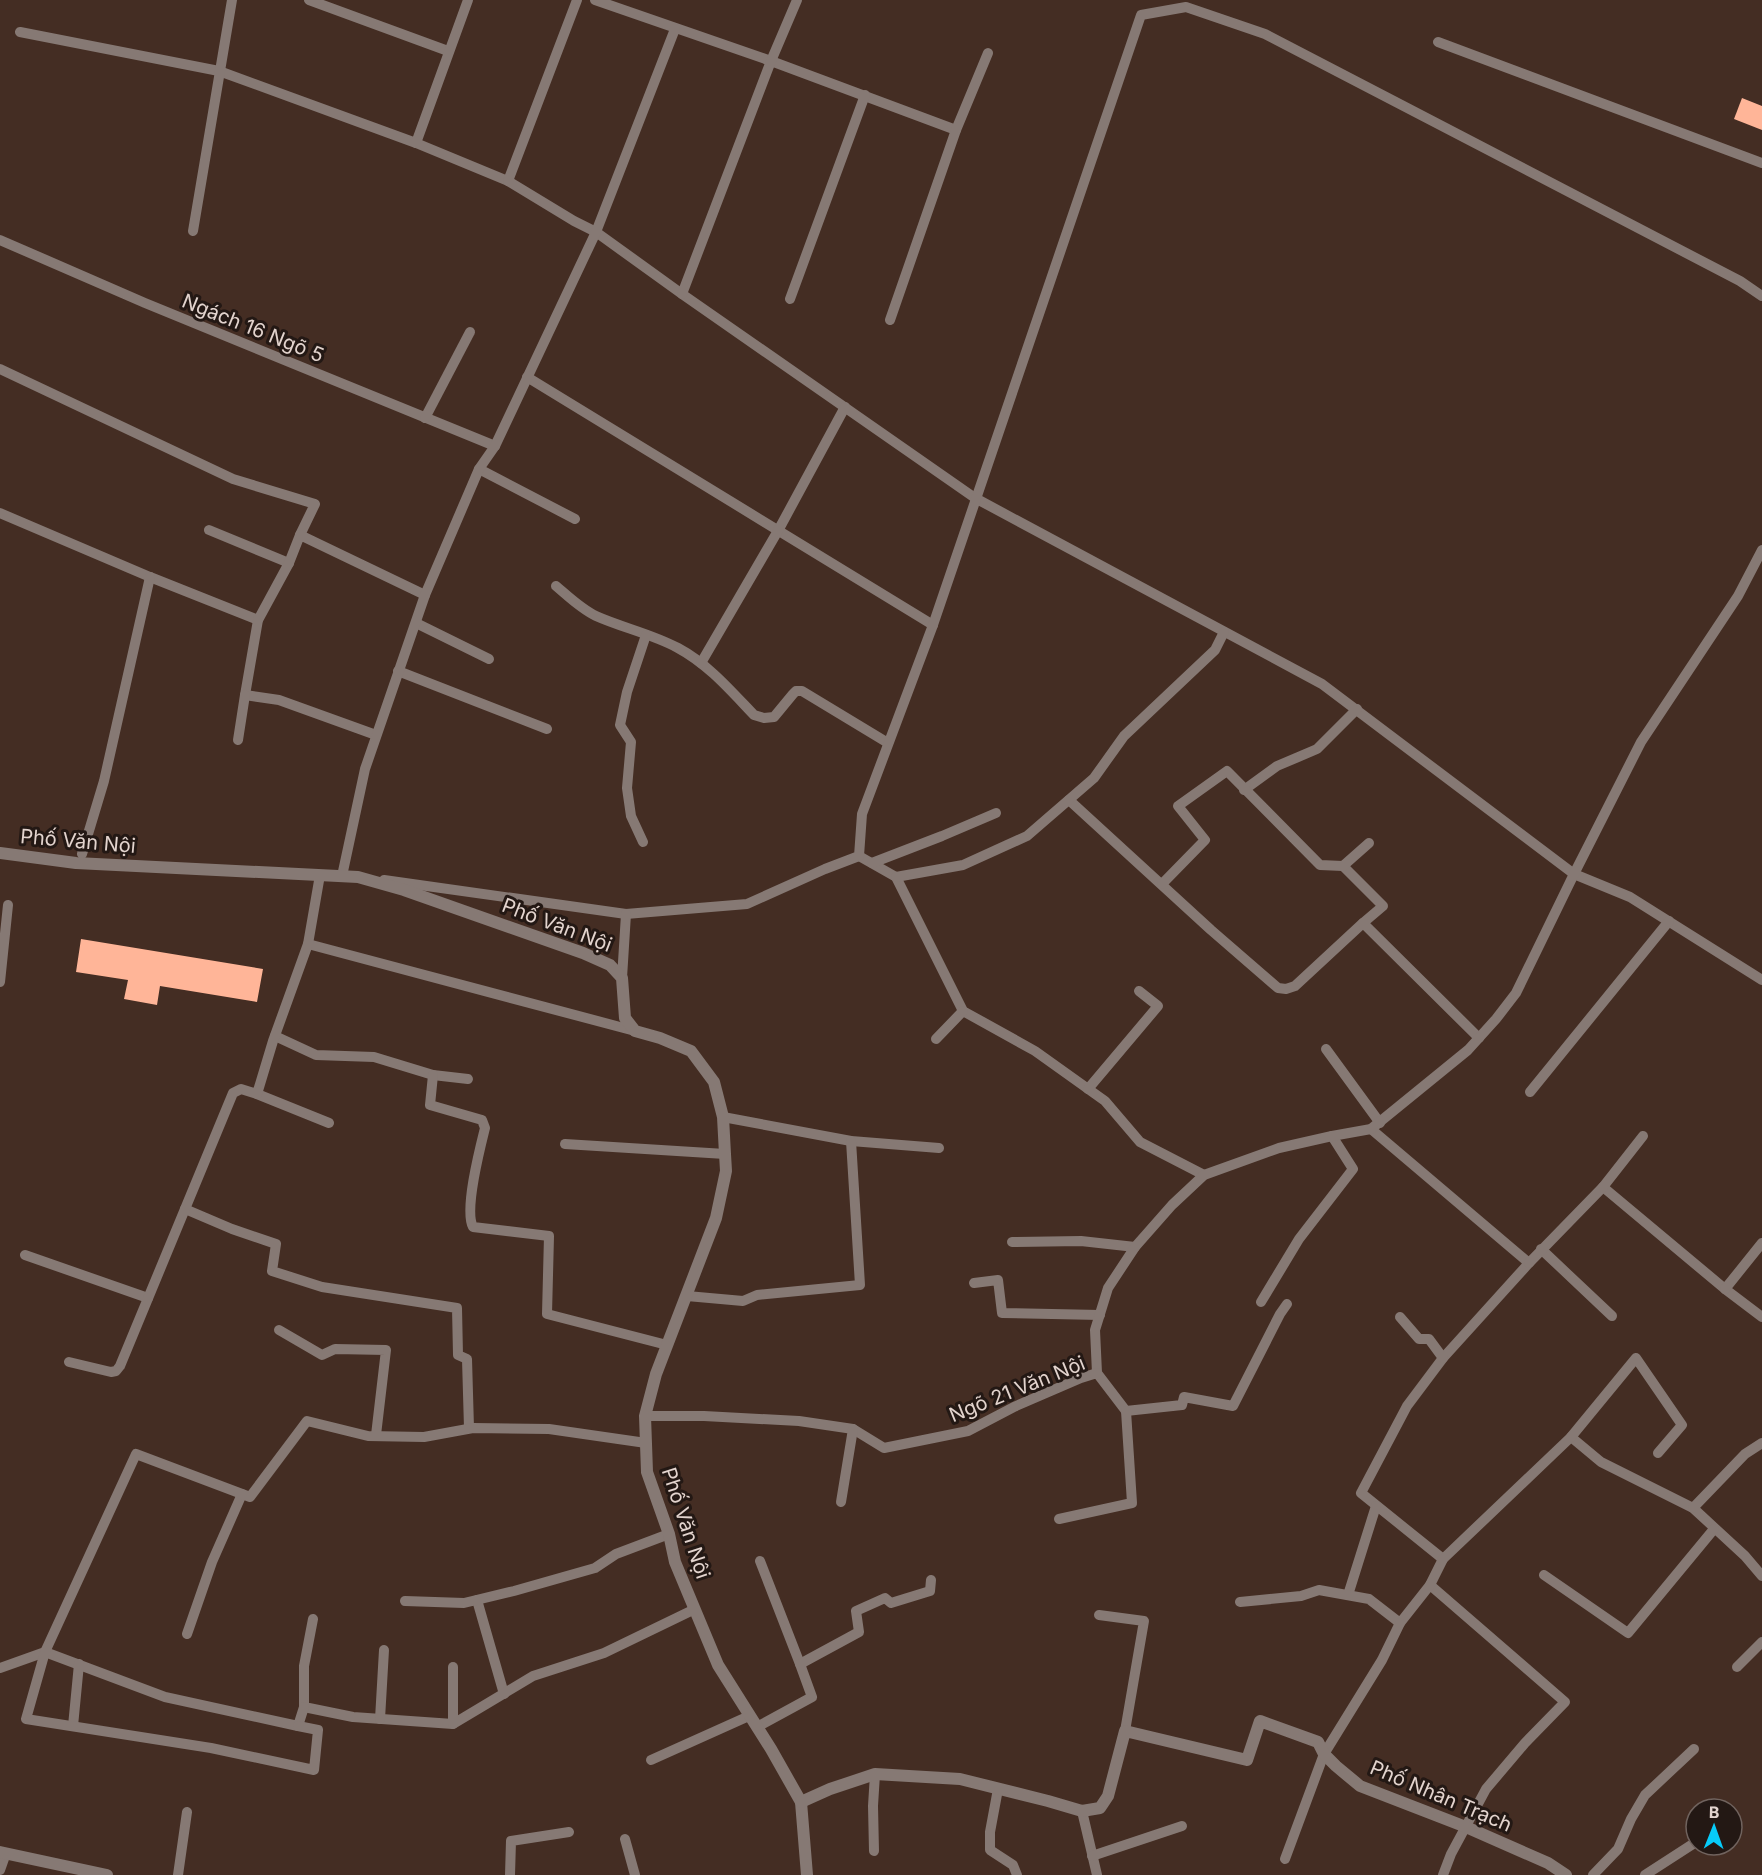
<svg xmlns="http://www.w3.org/2000/svg" width="1762" height="1875" font-family="Inter,sans-serif">
<style>
.building{fill:#ffb598}
.lines{fill:none;stroke-linecap:round;stroke-linejoin:round}
.lane{stroke:#867974;stroke-width:10}
.street{stroke:#867974;stroke-width:12}
.labels{text-anchor:middle;dominant-baseline:central;stroke-width:6;stroke-linejoin:round;paint-order:stroke}
.street-label{font-size:20px;fill:#e3d4ce;stroke:#231814}
</style>
<rect width="100%" height="100%" fill="#442d23"/>
<g class="building">
<path d="M1742,98L1762,106V130L1734,119Z"/>
<path d="M81,939L263,969L257,1002L160,986L157,1005L124,999L128,980L76,972Z"/>
</g>
<g class="lines">
<g class="lane">
<path d="M309,0L448,51"/>
<path d="M595,0L771,61L956,130"/>
<path d="M20,32L219,71L416,143L508,181L574,221L596,232L682,294L975,498L1322,684L1574,874L1630,897L1762,980"/>
<path d="M1438,42L1762,163"/>
<path d="M416,143L468,0"/>
<path d="M508,181L577,0"/>
<path d="M193,231L232,0"/>
<path d="M0,240L145,303L495,446"/>
<path d="M682,294L771,61L797,0"/>
<path d="M790,299L865,95"/>
<path d="M890,320L956,130L988,53"/>
<path d="M0,369L233,479L315,504L300,535"/>
<path d="M527,377L933,625"/>
<path d="M425,418L470,332"/>
<path d="M479,469L575,519"/>
<path d="M0,513L150,577L258,620"/>
<path d="M209,530L289,563"/>
<path d="M556,586C569,597 581,609 596,616C623,628 652,634 678,648C708,664 731,691 754,715L764,718L774,717L793,694L796,691H802L888,743"/>
<path d="M416,623L489,659"/>
<path d="M701,663L779,529L845,407"/>
<path d="M398,671L547,729"/>
<path d="M376,735L279,700L245,695L258,620L289,563L300,535L425,595"/>
<path d="M238,740L245,695"/>
<path d="M1244,790L1277,766L1317,749L1357,709"/>
<path d="M1069,800L1211,930L1278,988L1286,989L1295,986L1363,923"/>
<path d="M643,842L631,816L627,788L631,742L620,725L627,692L646,635"/>
<path d="M82,854L104,781L150,577"/>
<path d="M859,856L896,877L963,1011L1035,1051L1105,1101L1140,1142L1204,1175"/>
<path d="M872,863L942,836L996,813"/>
<path d="M1343,866L1383,906L1363,923L1479,1038"/>
<path d="M342,876L365,769L425,595L479,469L495,446L596,232L675,29"/>
<path d="M896,877L963,865L1027,836L1094,778L1124,736L1215,650L1224,632"/>
<path d="M384,880L626,914L747,904L825,869L859,856L862,814L933,625L1141,15L1186,7L1265,34L1740,281L1762,296"/>
<path d="M1162,884L1205,840L1178,806L1227,771L1320,865L1343,866L1369,843"/>
<path d="M308,944L635,1031"/>
<path d="M622,978L626,914"/>
<path d="M0,982L8,905"/>
<path d="M275,1036L316,1055L374,1057L433,1075L468,1079"/>
<path d="M936,1039L963,1011"/>
<path d="M1326,1049L1380,1123"/>
<path d="M433,1075L430,1105L482,1120L485,1128C480,1148 464,1210 473,1227L549,1236L547,1314L667,1345"/>
<path d="M1088,1089L1158,1006L1139,991"/>
<path d="M1530,1092L1669,921"/>
<path d="M257,1094L329,1123"/>
<path d="M723,1117L851,1141L939,1148"/>
<path d="M1371,1129L1529,1263L1443,1358L1407,1406L1361,1493L1443,1559"/>
<path d="M565,1144L725,1154"/>
<path d="M1603,1187L1725,1289L1762,1317"/>
<path d="M185,1209L232,1229L276,1244L272,1271L322,1287L457,1308L458,1355L467,1359L469,1428"/>
<path d="M1012,1242L1081,1241L1135,1247"/>
<path d="M1541,1249L1612,1316"/>
<path d="M25,1255L148,1298"/>
<path d="M1529,1263L1603,1187L1643,1136"/>
<path d="M974,1283L998,1280L1002,1313L1100,1315"/>
<path d="M1725,1289L1762,1243"/>
<path d="M687,1296L743,1301L757,1295L860,1285L851,1141"/>
<path d="M1261,1302L1299,1239L1353,1169L1332,1136"/>
<path d="M1400,1317L1419,1339H1429L1443,1358"/>
<path d="M279,1330L322,1355L335,1349L386,1350L376,1435"/>
<path d="M69,1362L111,1372L116,1371L120,1366L233,1093L241,1089L257,1094L273,1041L308,944L320,875"/>
<path d="M1097,1373L1095,1330L1108,1288L1135,1247L1172,1205L1204,1175L1279,1148L1332,1136L1371,1129L1468,1050L1496,1019L1516,993L1574,874L1641,742L1738,596L1762,550"/>
<path d="M645,1416H704L799,1421L853,1429L884,1448L968,1431L1016,1406L1081,1378L1097,1373L1126,1411L1182,1405L1184,1397L1233,1406L1280,1314L1287,1304"/>
<path d="M1571,1437L1601,1462L1693,1508L1745,1556L1762,1576"/>
<path d="M841,1502L853,1429"/>
<path d="M1693,1508L1745,1454L1762,1443"/>
<path d="M1059,1519L1132,1503L1126,1411"/>
<path d="M760,1561L800,1664"/>
<path d="M1544,1575L1628,1633L1714,1529"/>
<path d="M1430,1585L1565,1702L1525,1743L1486,1789L1451,1854L1443,1875"/>
<path d="M1348,1595L1376,1506"/>
<path d="M477,1600L504,1694"/>
<path d="M405,1601L464,1603L514,1591L595,1568L616,1554L669,1534"/>
<path d="M1240,1602L1301,1596L1319,1590L1369,1599L1400,1623L1430,1585L1443,1559L1571,1437L1636,1358L1682,1425L1658,1453"/>
<path d="M1099,1615L1144,1621L1125,1731"/>
<path d="M313,1619L304,1666V1707L353,1717L453,1724L533,1676L604,1653L695,1609"/>
<path d="M187,1634L212,1562L242,1494"/>
<path d="M1737,1667L1762,1642"/>
<path d="M0,1668L45,1652L165,1697L298,1726L304,1707"/>
<path d="M380,1719L384,1650"/>
<path d="M453,1724V1667"/>
<path d="M73,1726L79,1664"/>
<path d="M298,1726L318,1730L314,1770L211,1748L26,1719L45,1652L136,1454L250,1497L307,1421L368,1436L424,1437L473,1428L549,1429L646,1443"/>
<path d="M757,1727L812,1697L800,1664L859,1632L856,1611L885,1598L891,1603L930,1591L931,1580"/>
<path d="M651,1760L749,1716"/>
<path d="M998,1789L990,1832V1850L1013,1865L1017,1875"/>
<path d="M1082,1811L1097,1875"/>
<path d="M625,1839L635,1875"/>
<path d="M874,1851L873,1806L875,1774"/>
<path d="M1092,1856L1182,1826"/>
<path d="M1285,1859L1324,1754L1382,1660L1400,1623"/>
<path d="M0,1870L6,1853"/>
<path d="M178,1875L187,1812"/>
<path d="M510,1875L511,1841L569,1832"/>
<path d="M1593,1875L1618,1849L1631,1819L1645,1795L1694,1749"/>
<path d="M1645,1875L1696,1842"/>
</g>
<g class="street">
<path d="M0,853L76,863L358,877L404,890L583,953L610,965L622,978L625,1018L635,1031L660,1038L691,1051L714,1082L723,1117L725,1154L726,1171L716,1218L656,1374L645,1416L647,1472L669,1534L675,1562L718,1665L771,1749L801,1802L807,1875"/>
<path d="M801,1802L830,1789L875,1774L960,1779L1048,1801L1082,1811L1100,1808L1108,1796L1125,1731L1247,1760L1260,1721L1318,1742L1324,1754L1336,1766L1360,1786L1466,1827L1548,1863L1566,1875"/>
<path d="M0,1852L107,1875"/>
</g>
</g>
<g class="labels">
<g class="street-label">
<text transform="translate(253 328) rotate(22)">Ngách 16 Ngõ 5</text>
<text transform="translate(78 841) rotate(5)">Phố Văn Nội</text>
<text transform="translate(557 925) rotate(21)">Phố Văn Nội</text>
<text transform="translate(1017 1389) rotate(-22)">Ngõ 21 Văn Nội</text>
<text transform="translate(686 1523) rotate(72)">Phố Văn Nội</text>
<text transform="translate(1441 1796) rotate(23)">Phố Nhân Trạch</text>
</g>
</g>
<g transform="translate(1714 1827) rotate(1)"><circle r="28" fill="#231814" stroke="#70635e" stroke-width="1.5"/>
<path d="M0-4.5L10 22L0 15L-10 22Z" fill="#07cbf9"/>
<text y="-9" font-size="16" font-weight="bold" text-anchor="middle" fill="#e3d4ce">B</text>
</g>
</svg>
